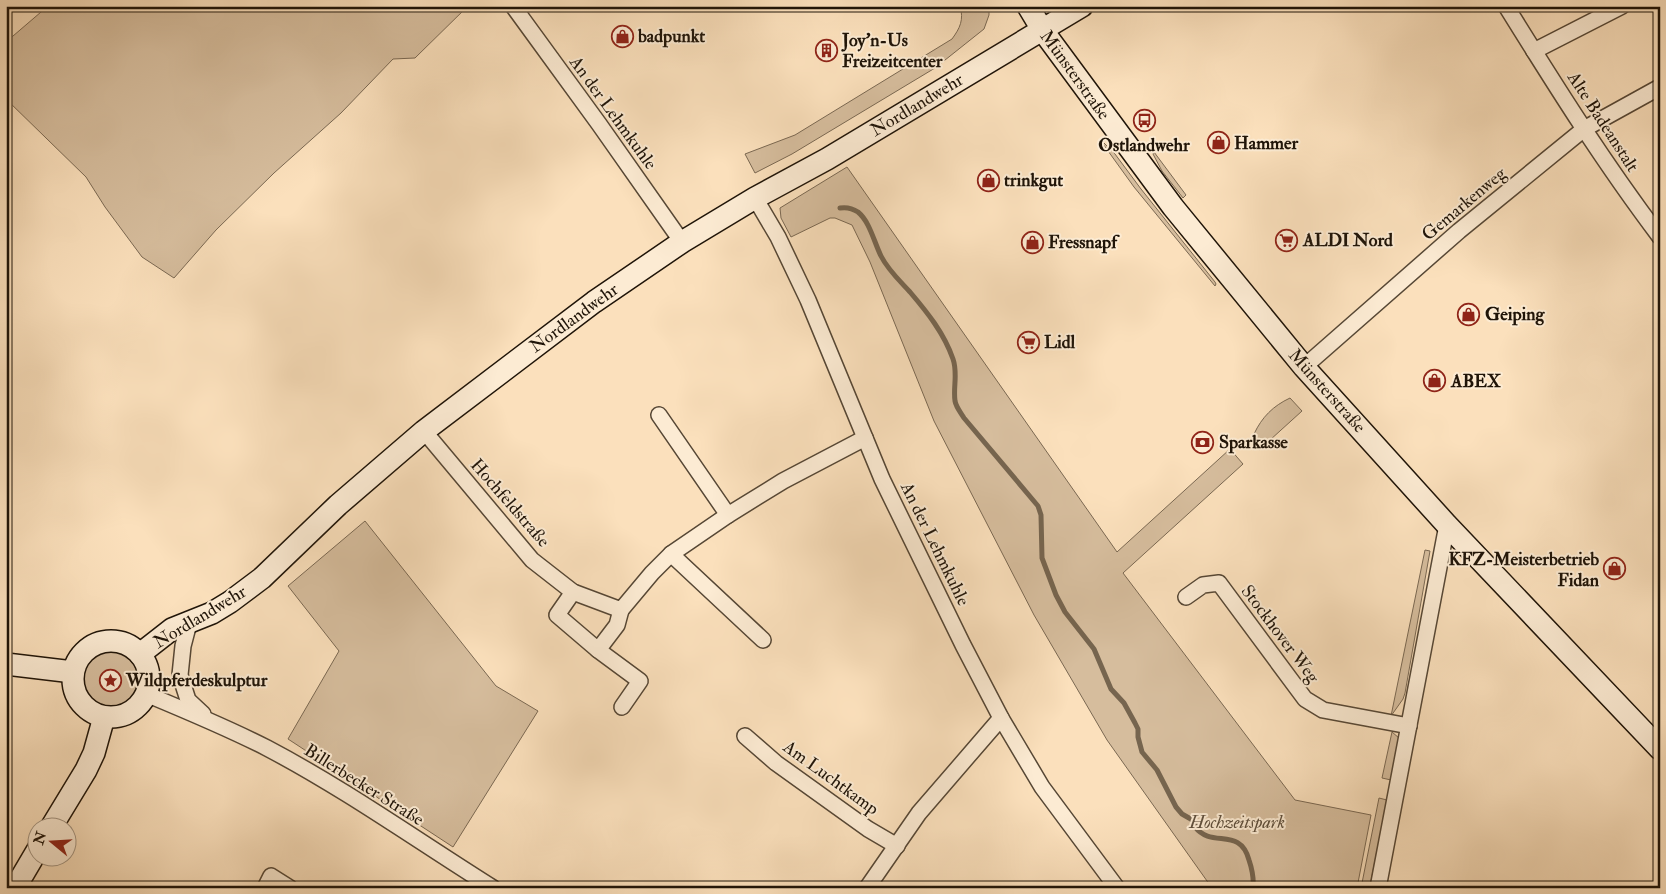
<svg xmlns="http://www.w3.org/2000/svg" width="1666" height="894" font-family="'IM FELL Double Pica',serif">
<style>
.green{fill:#d6bd9d;stroke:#7a6852}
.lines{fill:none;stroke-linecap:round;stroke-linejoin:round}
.stream{stroke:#76654f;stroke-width:5}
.street-casing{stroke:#564735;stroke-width:18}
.secondary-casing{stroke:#1f1408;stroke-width:24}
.street{stroke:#fcebd3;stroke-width:15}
.secondary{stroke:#fcebd3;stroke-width:21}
.labels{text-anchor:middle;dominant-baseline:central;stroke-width:4;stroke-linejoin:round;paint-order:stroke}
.poi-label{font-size:18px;font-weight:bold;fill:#1f1408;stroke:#fcebd3;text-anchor:start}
.street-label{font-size:18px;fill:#1f1408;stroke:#fcebd3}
.park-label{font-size:18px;font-style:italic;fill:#5f4f3c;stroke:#fcebd3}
</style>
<rect width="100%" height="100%" fill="#fbe0bc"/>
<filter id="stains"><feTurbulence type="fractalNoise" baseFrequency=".004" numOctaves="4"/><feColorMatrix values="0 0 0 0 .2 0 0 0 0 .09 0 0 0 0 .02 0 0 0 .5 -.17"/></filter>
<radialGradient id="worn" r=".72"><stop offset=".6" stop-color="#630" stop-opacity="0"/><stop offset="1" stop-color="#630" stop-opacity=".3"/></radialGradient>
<g class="green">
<path d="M48,6H468L415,58L393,59L341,113L274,173L216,230L174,278L142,257L105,207L86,177L6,99V42Z"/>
<path d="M960,6H989V15L984,29L935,68L792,154L755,173L745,154L795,135L952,39C960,28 964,20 960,6Z"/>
<path d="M1104,143L1115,154L1141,189L1215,282L1216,284L1215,286L1134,187L1103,144Z"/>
<path d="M1154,152L1186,195L1183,198L1162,171L1153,154Z"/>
<path d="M847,167L1117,552L1230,449L1243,464L1123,573L1295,800L1371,815L1357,888H1212L1107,740L1034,615L934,421L870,262L852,225L835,218H830L791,237L781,218L780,208Z"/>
<path d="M1290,398L1302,411L1259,450L1254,434C1262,417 1273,406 1290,398Z"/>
<path d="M365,521L496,686L538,711L453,847L288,739L339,651L288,586Z"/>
<path d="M1425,550L1430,551L1405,693L1403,699L1391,716Z"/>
<circle cx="110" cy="679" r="28"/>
<path d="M1392,732L1399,738L1391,780L1382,778Z"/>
<path d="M1379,798L1387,800L1370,886L1373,888H1361Z"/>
</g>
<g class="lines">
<path class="stream" d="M840,208C846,207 852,208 858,212C870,222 874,242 881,256C888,270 899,280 910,292C927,312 944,333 953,359C958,373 953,387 955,401C956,407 961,413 964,418L1038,506L1041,515L1042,558L1056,595L1065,612L1094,649L1111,689L1124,703L1135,723L1138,729V737L1142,752L1157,770L1176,807L1182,814L1196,822L1195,827C1212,849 1240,826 1249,860C1252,869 1254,878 1253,888"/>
<defs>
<g id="street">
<path d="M513,6L599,124L682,242"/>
<path d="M1506,6C1555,85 1604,163 1660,237"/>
<path d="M1534,51L1622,6"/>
<path d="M755,198L778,237L808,300L882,479L963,645L1001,718L1042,787L1117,888"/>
<path d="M1304,367L1459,231L1584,129L1660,87"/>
<path d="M659,415L728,515"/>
<path d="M424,431L532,560L573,592L621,610L652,573L671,554L728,515L783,481L865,438"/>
<path d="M671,554L763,640"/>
<path d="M573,592L557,615L598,650L617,625L621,610"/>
<path d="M1186,597L1203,585L1219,583L1305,699L1323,710L1409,726"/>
<path d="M189,623L183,646L180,675L188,700L203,714"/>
<path d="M598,650L640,681L622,707"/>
<path d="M146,694C187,711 228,728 267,748C345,789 418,841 493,888"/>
<path d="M745,736L776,763L868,829L897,846"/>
<path d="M265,888L271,876L290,888"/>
<path d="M867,888L919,813L1001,718"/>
<path d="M1378,888L1447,525"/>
</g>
<g id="secondary">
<path d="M1028,6L1043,31L1173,207L1304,367L1447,525L1660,749"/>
<circle cx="111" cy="679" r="38"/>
<path d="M140,654L172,629L212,613L230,602L262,578L338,505L424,431L594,302L682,242L755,198L827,159L1082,6"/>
<path d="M6,664L73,672"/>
<path d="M52,826L86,770L94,753L104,717"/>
<path d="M15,888L38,849"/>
</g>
</defs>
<use href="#street" class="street-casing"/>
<use href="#secondary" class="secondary-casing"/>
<use href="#street" class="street"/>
<use href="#secondary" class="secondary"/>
</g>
<defs>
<symbol id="shop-ring" viewBox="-11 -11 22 22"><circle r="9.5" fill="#fcebd3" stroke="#8f2418" stroke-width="1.5"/><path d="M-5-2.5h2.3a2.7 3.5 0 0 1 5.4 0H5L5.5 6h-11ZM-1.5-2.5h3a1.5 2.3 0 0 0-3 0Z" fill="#8f2418"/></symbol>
<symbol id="building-ring" viewBox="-11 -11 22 22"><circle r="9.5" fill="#fcebd3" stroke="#8f2418" stroke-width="1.5"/><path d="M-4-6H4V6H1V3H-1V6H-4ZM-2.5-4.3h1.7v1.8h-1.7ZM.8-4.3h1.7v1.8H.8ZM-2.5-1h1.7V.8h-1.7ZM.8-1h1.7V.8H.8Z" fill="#8f2418"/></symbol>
<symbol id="bus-ring" viewBox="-11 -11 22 22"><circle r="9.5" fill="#fcebd3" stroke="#8f2418" stroke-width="1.5"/><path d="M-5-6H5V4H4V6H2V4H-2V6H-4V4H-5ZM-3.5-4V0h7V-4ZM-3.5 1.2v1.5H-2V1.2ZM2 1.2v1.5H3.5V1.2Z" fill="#8f2418"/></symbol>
<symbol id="supermarket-ring" viewBox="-11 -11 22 22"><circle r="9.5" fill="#fcebd3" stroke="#8f2418" stroke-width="1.5"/><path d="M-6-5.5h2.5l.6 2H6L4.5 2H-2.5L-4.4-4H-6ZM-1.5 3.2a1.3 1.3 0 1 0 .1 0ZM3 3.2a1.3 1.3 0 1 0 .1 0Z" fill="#8f2418"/></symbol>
<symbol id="bank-ring" viewBox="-11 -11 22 22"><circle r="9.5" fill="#fcebd3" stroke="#8f2418" stroke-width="1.5"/><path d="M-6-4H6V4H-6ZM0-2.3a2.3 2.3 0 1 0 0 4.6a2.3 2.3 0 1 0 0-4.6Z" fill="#8f2418"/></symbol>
<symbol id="sight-ring" viewBox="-11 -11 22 22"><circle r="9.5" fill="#fcebd3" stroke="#8f2418" stroke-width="1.5"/><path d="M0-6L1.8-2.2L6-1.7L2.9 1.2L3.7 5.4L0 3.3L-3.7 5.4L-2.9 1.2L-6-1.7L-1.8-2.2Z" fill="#8f2418"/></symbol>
</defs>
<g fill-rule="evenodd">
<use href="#shop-ring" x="610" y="24" width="25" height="25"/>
<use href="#building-ring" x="814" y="38" width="25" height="25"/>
<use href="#bus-ring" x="1132" y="108" width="25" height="25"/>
<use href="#shop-ring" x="1206" y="130" width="25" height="25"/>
<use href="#shop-ring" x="976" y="168" width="25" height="25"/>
<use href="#supermarket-ring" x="1274" y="228" width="25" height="25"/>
<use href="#shop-ring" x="1020" y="230" width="25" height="25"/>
<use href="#shop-ring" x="1456" y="302" width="25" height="25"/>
<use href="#supermarket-ring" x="1016" y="330" width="25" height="25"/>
<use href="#shop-ring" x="1422" y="368" width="25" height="25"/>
<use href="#bank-ring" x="1190" y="430" width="25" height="25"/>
<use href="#shop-ring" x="1602" y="556" width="25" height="25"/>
<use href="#sight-ring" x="98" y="668" width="25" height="25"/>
</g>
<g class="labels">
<g class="poi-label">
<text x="638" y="36">badpunkt</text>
<text x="842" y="40">Joy'n-Us<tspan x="842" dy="21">Freizeitcenter</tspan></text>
<text x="1234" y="143">Hammer</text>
<text x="1144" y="145" text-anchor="middle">Ostlandwehr</text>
<text x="1004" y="180">trinkgut</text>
<text x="1303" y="240">ALDI Nord</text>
<text x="1048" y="242">Fressnapf</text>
<text x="1485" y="314">Geiping</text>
<text x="1044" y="342">Lidl</text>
<text x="1451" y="381">ABEX</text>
<text x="1219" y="442">Sparkasse</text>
<text x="1599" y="559" text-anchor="end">KFZ-Meisterbetrieb<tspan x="1599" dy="21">Fidan</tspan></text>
<text x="126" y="680">Wildpferdeskulptur</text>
</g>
<g class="street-label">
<text transform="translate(1075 75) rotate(54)">Münsterstraße</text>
<text transform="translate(917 105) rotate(-31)">Nordlandwehr</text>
<text transform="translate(613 113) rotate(54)">An der Lehmkuhle</text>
<text transform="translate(1603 122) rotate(57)">Alte Badeanstalt</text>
<text transform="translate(1464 204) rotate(-40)">Gemarkenweg</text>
<text transform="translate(574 318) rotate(-36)">Nordlandwehr</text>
<text transform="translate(1327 391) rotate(48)">Münsterstraße</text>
<text transform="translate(510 503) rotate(49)">Hochfeldstraße</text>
<text transform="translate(935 544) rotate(64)">An der Lehmkuhle</text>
<text transform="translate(200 617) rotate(-31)">Nordlandwehr</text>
<text transform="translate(1280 634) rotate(53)">Stockhover Weg</text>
<text transform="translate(831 778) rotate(36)">Am Luchtkamp</text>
<text transform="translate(364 785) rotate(32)">Billerbecker Straße</text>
</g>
<g class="park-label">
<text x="1237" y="822">Hochzeitspark</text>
</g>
</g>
<rect width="1666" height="894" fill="none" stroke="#fbe0bc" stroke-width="25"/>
<rect x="8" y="8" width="1651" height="879" fill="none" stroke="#1f1408" stroke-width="2.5"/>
<rect x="12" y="12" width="1641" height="869" fill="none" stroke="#1f1408"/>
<g transform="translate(52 842) rotate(288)"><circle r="24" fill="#fcebd3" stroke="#a49582"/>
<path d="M0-4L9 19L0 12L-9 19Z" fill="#8f2418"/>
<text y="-8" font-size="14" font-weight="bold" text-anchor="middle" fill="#1f1408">N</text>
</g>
<rect width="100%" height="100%" filter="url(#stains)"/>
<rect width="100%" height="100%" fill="url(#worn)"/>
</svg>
